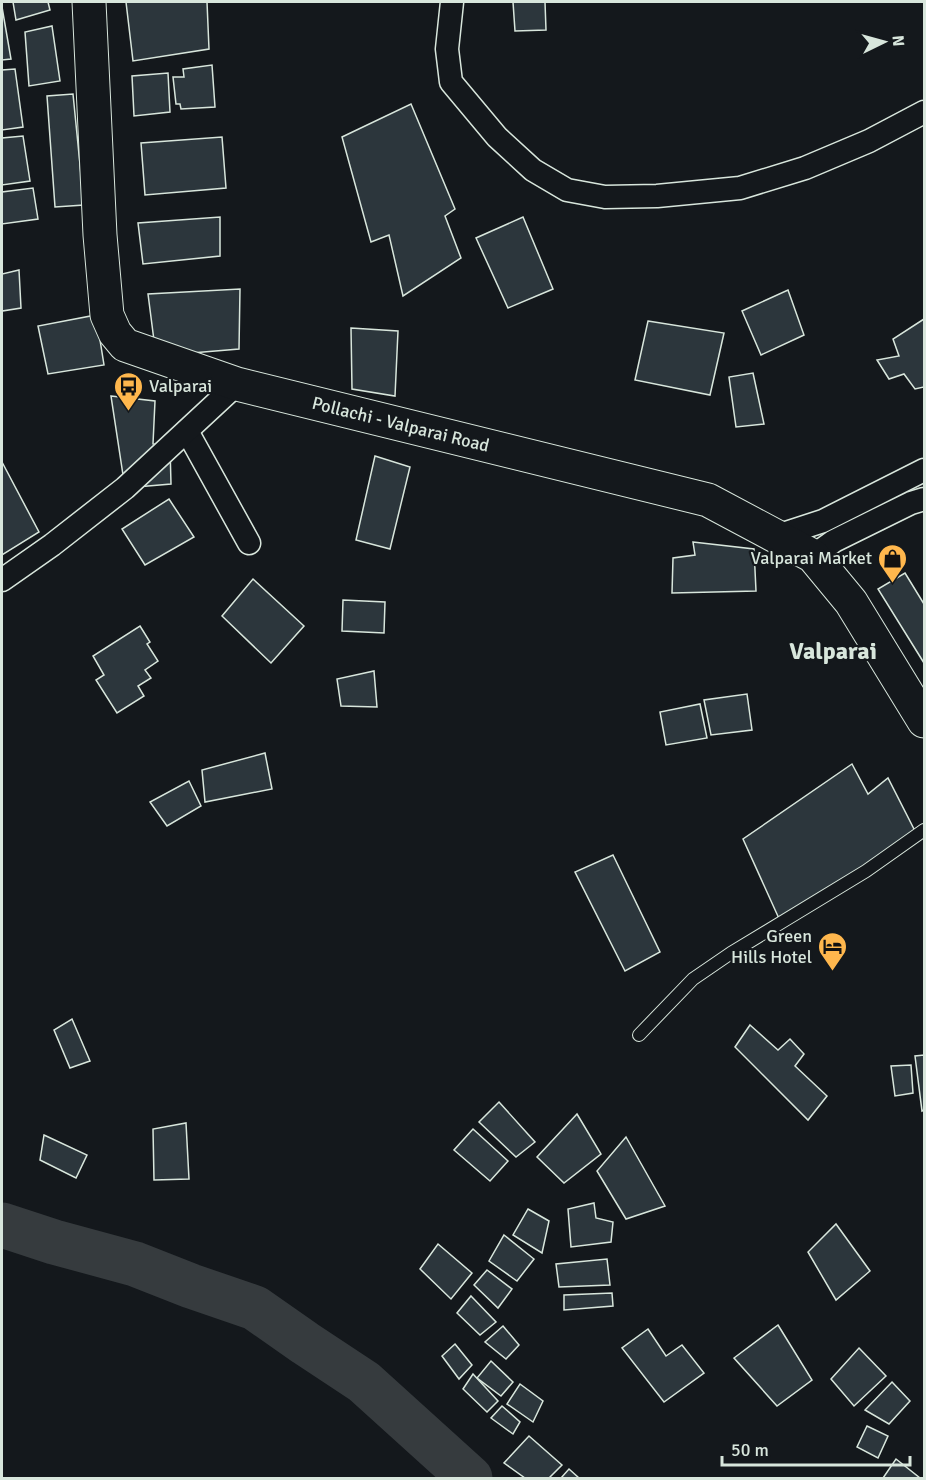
<svg xmlns="http://www.w3.org/2000/svg" width="926" height="1480" font-family="Signika,sans-serif">
<style>
.lines{fill:none;stroke-linecap:round;stroke-linejoin:round}
.river{stroke:#363b3e;stroke-width:45}
.building{fill:#2c363c;stroke:#d8e6dc;stroke-width:1.5}
.service-casing{stroke:#d8e6dc;stroke-width:14}
.minor-casing{stroke:#d8e6dc;stroke-width:25}
.primary-casing{stroke:#d8e6dc;stroke-width:35}
.service{stroke:#14181c;stroke-width:12}
.minor{stroke:#14181c;stroke-width:22}
.primary{stroke:#14181c;stroke-width:33}
.labels{text-anchor:middle;dominant-baseline:central;stroke-width:4.5;stroke-linejoin:round;paint-order:stroke}
.poi-label{font-size:18px;fill:#d8e6dc;stroke:#14181c;text-anchor:end}
.street-label{font-size:18px;fill:#d8e6dc;stroke:#14181c}
.district-label{font-size:24px;font-weight:bold;fill:#d8e6dc;stroke:#14181c}
</style>
<rect width="100%" height="100%" fill="#14181c"/>
<g class="lines">
<path class="river" d="M2,1225L54,1242L135,1264L191,1286L255,1308L305,1343L364,1382L470,1478"/>
</g>
<g class="building">
<path d="M13,2H48L50,10L16,20Z"/>
<path d="M126,2H207L209,49L133,61Z"/>
<path d="M513,2H545L546,30L515,31Z"/>
<path d="M2,7L11,59L2,60Z"/>
<path d="M52,26L60,81L29,86L25,32Z"/>
<path d="M212,65L215,107L181,109L180,104H176L173,77H184L183,69Z"/>
<path d="M15,69L23,127L2,130V70Z"/>
<path d="M168,73L170,112L134,116L132,76Z"/>
<path d="M73,94L84,205L55,207L47,96Z"/>
<path d="M411,104L455,209L445,216L461,258L403,296L389,235L371,242L342,137Z"/>
<path d="M23,136L30,181L2,185V138Z"/>
<path d="M222,137L226,188L145,195L141,143Z"/>
<path d="M33,188L38,219L2,224V192Z"/>
<path d="M220,217V256L143,264L138,223Z"/>
<path d="M523,217L553,289L508,308L476,238Z"/>
<path d="M19,270L21,308L2,311V274Z"/>
<path d="M240,289L239,349L156,356L148,294Z"/>
<path d="M788,290L804,335L761,355L742,311Z"/>
<path d="M96,315L104,365L48,374L38,326Z"/>
<path d="M924,319V387L915,389L904,374L889,379L877,360L899,356L893,339Z"/>
<path d="M648,321L724,333L710,395L635,380Z"/>
<path d="M351,328L398,331L395,396L352,389Z"/>
<path d="M753,373L764,424L736,427L729,377Z"/>
<path d="M111,396L155,401L153,444L170,447L171,484L125,488Z"/>
<path d="M375,456L410,467L390,549L356,540Z"/>
<path d="M2,462L39,532L2,555Z"/>
<path d="M169,499L194,537L145,565L122,529Z"/>
<path d="M693,542L754,549L756,591L672,593L673,558L695,555Z"/>
<path d="M905,573L924,604V663L878,589Z"/>
<path d="M253,579L304,626L271,663L222,616Z"/>
<path d="M343,600L385,602L384,633L342,631Z"/>
<path d="M140,626L150,642L147,644L158,661L145,670L151,678L138,686L144,696L117,713L96,680L104,675L93,656Z"/>
<path d="M374,671L377,707L341,706L337,679Z"/>
<path d="M747,694L752,730L711,735L704,700Z"/>
<path d="M700,704L707,738L666,745L660,712Z"/>
<path d="M265,753L272,789L205,802L202,770Z"/>
<path d="M852,764L868,794L888,778L917,835L781,923L743,839Z"/>
<path d="M189,781L201,806L167,826L150,802Z"/>
<path d="M613,855L660,952L625,971L575,872Z"/>
<path d="M72,1019L90,1061L70,1068L54,1030Z"/>
<path d="M750,1025L778,1050L790,1039L804,1054L795,1066L827,1096L808,1120L735,1047Z"/>
<path d="M924,1055V1110L922,1111L915,1056Z"/>
<path d="M911,1065L913,1093L895,1096L891,1066Z"/>
<path d="M499,1102L535,1142L516,1157L479,1122Z"/>
<path d="M577,1114L601,1154L564,1183L537,1157Z"/>
<path d="M186,1123L189,1179L154,1180L153,1129Z"/>
<path d="M473,1129L508,1161L490,1181L454,1150Z"/>
<path d="M44,1135L87,1155L76,1178L40,1160Z"/>
<path d="M626,1137L665,1206L626,1219L597,1171Z"/>
<path d="M594,1203L596,1218L613,1222L611,1242L571,1247L568,1209Z"/>
<path d="M528,1209L549,1221L542,1253L513,1235Z"/>
<path d="M836,1224L870,1271L836,1300L808,1252Z"/>
<path d="M504,1235L534,1259L517,1281L489,1261Z"/>
<path d="M438,1244L472,1273L451,1299L420,1269Z"/>
<path d="M607,1259L610,1285L559,1287L556,1264Z"/>
<path d="M487,1270L512,1289L498,1308L474,1285Z"/>
<path d="M612,1293L613,1306L564,1310V1295Z"/>
<path d="M471,1296L496,1322L480,1335L457,1313Z"/>
<path d="M778,1325L812,1380L777,1406L734,1358Z"/>
<path d="M503,1326L519,1345L506,1359L485,1342Z"/>
<path d="M648,1329L666,1356L682,1345L704,1373L664,1402L622,1348Z"/>
<path d="M455,1344L472,1365L459,1379L442,1356Z"/>
<path d="M859,1348L886,1376L854,1406L831,1379Z"/>
<path d="M491,1361L513,1382L501,1396L477,1378Z"/>
<path d="M473,1374L498,1401L487,1412L463,1389Z"/>
<path d="M892,1382L910,1401L889,1424L865,1410Z"/>
<path d="M520,1384L543,1401L533,1422L507,1404Z"/>
<path d="M502,1406L520,1422L513,1434L491,1418Z"/>
<path d="M867,1426L888,1436L878,1458L857,1447Z"/>
<path d="M529,1436L562,1465L549,1478H525L504,1463Z"/>
<path d="M896,1459L920,1478H883Z"/>
<path d="M569,1469L579,1478H561Z"/>
</g>
<g class="lines">
<defs>
<path id="service" d="M639,1035L693,979L731,953L866,871L924,830"/>
<g id="minor">
<path d="M452,2L447,49L451,82L497,137L533,170L567,190L605,197L657,196L740,188L805,168L869,141L924,112"/>
<path d="M187,431L249,543"/>
<path d="M774,537L823,521L924,470"/>
<path d="M813,556L834,541L911,503L924,499"/>
<path d="M2,580L52,545L125,488L237,384"/>
</g>
<g id="primary">
<path id="s1" d="M89,2L100,235L107,315L115,333L125,345L237,384L708,500L813,556L851,602L924,721"/>
</g>
</defs>
<use href="#service" class="service-casing"/>
<use href="#minor" class="minor-casing"/>
<use href="#primary" class="primary-casing"/>
<use href="#service" class="service"/>
<use href="#minor" class="minor"/>
<use href="#primary" class="primary"/>
</g>
<defs>
<symbol id="bus-pin" viewBox="-11 -11 22 30"><path d="M0 17L-7.5 6A9.5 9.5 0 1 1 7.5 6Z" fill="#ffb74d" stroke="#14181c"/><path d="M-5-6H5V4H4V6H2V4H-2V6H-4V4H-5ZM-3.5-4V0h7V-4ZM-3.5 1.2v1.5H-2V1.2ZM2 1.2v1.5H3.5V1.2Z" fill="#111"/></symbol>
<symbol id="shop-pin" viewBox="-11 -11 22 30"><path d="M0 17L-7.5 6A9.5 9.5 0 1 1 7.5 6Z" fill="#ffb74d" stroke="#14181c"/><path d="M-5-2.5h2.3a2.7 3.5 0 0 1 5.4 0H5L5.5 6h-11ZM-1.5-2.5h3a1.5 2.3 0 0 0-3 0Z" fill="#111"/></symbol>
<symbol id="hotel-pin" viewBox="-11 -11 22 30"><path d="M0 17L-7.5 6A9.5 9.5 0 1 1 7.5 6Z" fill="#ffb74d" stroke="#14181c"/><path d="M-6-4.5h1.5V1H6V5H4.5V3h-9V5H-6ZM-4 0a1.8 1.8 0 1 1 3.6 0ZM.5 0V-2.5h3Q6-2.5 6 0Z" fill="#111"/></symbol>
</defs>
<g fill-rule="evenodd">
<use href="#bus-pin" x="112" y="370" width="33" height="45"/>
<use href="#shop-pin" x="876" y="542" width="33" height="45"/>
<use href="#hotel-pin" x="816" y="930" width="33" height="45"/>
</g>
<g class="labels">
<g class="poi-label">
<text x="149" y="386" text-anchor="start">Valparai</text>
<text x="872" y="558">Valparai Market</text>
<text x="812" y="936">Green<tspan x="812" dy="21">Hills Hotel</tspan></text>
</g>
<g class="street-label">
<text stroke="none"><textPath href="#s1" startOffset="636">Pollachi - Valparai Road</textPath></text>
</g>
<g class="district-label">
<text x="833" y="651">Valparai</text>
</g>
</g>
<rect width="926" height="1480" fill="none" stroke="#d8e6dc" stroke-width="6"/>
<g transform="translate(884 42) rotate(85)" stroke="#14181c" stroke-width="4.5" paint-order="stroke">
<path d="M0-4.5L10 22L0 15L-10 22Z" fill="#d8e6dc"/>
<text y="-9" font-size="16" font-weight="bold" text-anchor="middle" fill="#d8e6dc">N</text>
</g>
<path d="M722 1456v9h188v-9" fill="none" stroke="#d8e6dc" stroke-width="3"/>
<text x="731" y="1456" font-size="18" fill="#d8e6dc" stroke="#14181c" stroke-width="4.5" paint-order="stroke">50 m</text>
</svg>
